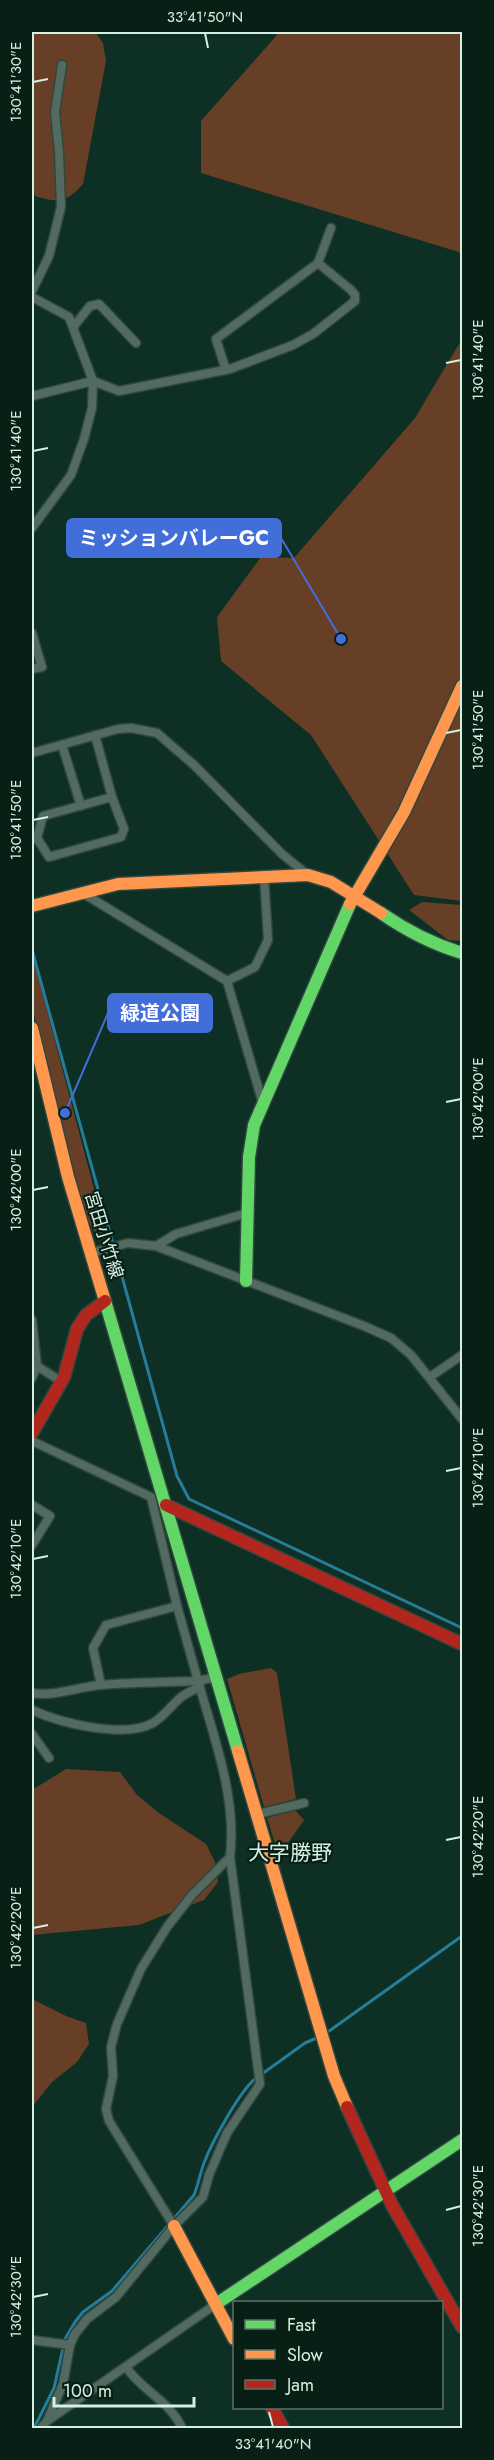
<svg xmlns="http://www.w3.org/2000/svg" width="494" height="2460" font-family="Jost,'Noto Sans JP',sans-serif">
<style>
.green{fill:#673f27}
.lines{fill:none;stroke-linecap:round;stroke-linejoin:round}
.stream{stroke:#267d9a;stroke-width:3}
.street-casing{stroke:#30473f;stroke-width:11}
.fast-casing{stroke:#30473f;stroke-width:15}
.slow-casing{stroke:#30473f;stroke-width:15}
.jam-casing{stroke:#30473f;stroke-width:15}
.street{stroke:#536a61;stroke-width:8}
.fast{stroke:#63d668;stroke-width:12}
.slow{stroke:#ff974d;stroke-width:12}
.jam{stroke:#b3261e;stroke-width:12}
.ticks{fill:none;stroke:#d5f0e3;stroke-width:2}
.labels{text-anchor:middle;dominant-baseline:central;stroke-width:4.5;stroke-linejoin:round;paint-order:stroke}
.street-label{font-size:18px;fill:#d5f0e3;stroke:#081f16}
.quarter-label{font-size:21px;fill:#d5f0e3;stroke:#081f16}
.leader{fill:none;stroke:#426eda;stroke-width:2}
.callout-dot{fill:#426eda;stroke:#081f16;stroke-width:2}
.callout{fill:#426eda;stroke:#426eda;stroke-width:2}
.callout-label{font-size:20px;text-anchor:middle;font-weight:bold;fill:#fff}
.neatline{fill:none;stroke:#d5f0e3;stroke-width:2}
.ticks-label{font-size:15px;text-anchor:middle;fill:#d5f0e3}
</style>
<rect width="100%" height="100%" fill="#0d2f24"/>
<g class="green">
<path d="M32,32H95L103,43L106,61L83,184C66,203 59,203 35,196L32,186Z"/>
<path d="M274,32H462V253L201,173V121L277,35Z"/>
<path d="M462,339V901L414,895L311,735L221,661L217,617L261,557L294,558L415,418Z"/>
<path d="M422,902L462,905V941L448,940L409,910Z"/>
<path d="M32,954L107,1238L103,1239L91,1228L73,1176L48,1083L32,1005Z"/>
<path d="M271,1668L277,1673L296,1799L264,1807L227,1679L239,1674Z"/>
<path d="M66,1769L120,1772L137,1795L159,1813L206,1844L215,1862L218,1882L204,1900L139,1925L32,1935V1790Z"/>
<path d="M295,1810L304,1820L279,1856L267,1818Z"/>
<path d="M32,1999L66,2016L86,2023L89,2044L77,2062L52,2082L32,2107Z"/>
</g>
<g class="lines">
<g class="stream">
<path d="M32,950L177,1476L189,1499L462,1628"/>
<path d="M325,2034L462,1936"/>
<path d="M262,2074L305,2043L319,2037"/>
<path d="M34,2428L54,2388L65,2339L75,2322L83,2312L112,2291L194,2195C198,2185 200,2174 204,2163C212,2142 239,2092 256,2078"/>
</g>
<defs>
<g id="street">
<path d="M32,291L49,256L61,207L59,152L55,112L62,65"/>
<path d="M32,297L69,317L93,381L92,408L84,439L71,475L32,528"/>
<path d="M74,326L90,306L99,304L136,343"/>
<path d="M226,370L216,339L318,263"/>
<path d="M32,396L93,381L119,391L230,369L293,345L313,334L355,301V295L351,290L318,263L331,228"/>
<path d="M32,633L42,667L32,669"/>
<path d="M62,745L81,806"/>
<path d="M32,753L118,729L131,728L157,733L194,765L282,854L308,875"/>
<path d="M37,838L49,857L121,837L124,829L112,797"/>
<path d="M32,840L37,838L43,816L112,797L95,735"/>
<path d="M81,892L227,981"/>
<path d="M263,1104L227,981L255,967L268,940L264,875"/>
<path d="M156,1246L176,1234L247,1213"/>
<path d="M91,1253L128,1243L156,1246L364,1326L391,1338L411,1355L462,1419"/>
<path d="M32,1320L37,1366L62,1382"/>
<path d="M430,1377L462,1355"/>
<path d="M32,1378L37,1366"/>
<path d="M32,1441L151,1497L177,1606L198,1681C166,1682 133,1682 100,1685C78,1687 53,1697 32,1693"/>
<path d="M32,1505L50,1516L32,1545"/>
<path d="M101,1685L93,1648L106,1625L177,1606"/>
<path d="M32,1710C60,1723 124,1739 153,1723C163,1717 171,1706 180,1698C186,1693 193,1690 200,1687"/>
<path d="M32,1734L49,1758"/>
<path d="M258,1814L304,1803"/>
<path d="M174,2226L109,2121L106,2109L113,2076L111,2047L117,2024L141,1969L167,1927L192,1895L230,1857"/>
<path d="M32,2340L70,2345"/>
<path d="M126,2367C142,2391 170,2401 182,2428"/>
<path d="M47,2421L216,2304"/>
<path d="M41,2428L47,2421L63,2384L70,2345L75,2334L87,2319L116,2297L174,2226L203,2197L209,2175L227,2133L260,2084L230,1857C237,1797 214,1738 198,1681L216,1677"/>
</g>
<g id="fast">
<path d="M381,913C407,931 432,944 462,953"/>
<path d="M246,1281L249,1157L254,1125L350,904"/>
<path d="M105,1301L238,1751"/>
<path d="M216,2304L462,2140"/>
</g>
<g id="slow">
<path d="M350,904L404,812L462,686"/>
<path d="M32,906L118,884L308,875L331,882L381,913"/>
<path d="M32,1028L68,1177L105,1301"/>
<path d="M238,1751L334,2076L347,2107"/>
<path d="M174,2226L234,2339"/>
</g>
<g id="jam">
<path d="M32,1433L64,1377L77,1329L86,1315L105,1301"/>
<path d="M166,1505L462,1644"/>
<path d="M347,2107L392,2205L462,2327"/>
<path d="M272,2408L283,2428"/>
</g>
</defs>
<use href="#street" class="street-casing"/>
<use href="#fast" class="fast-casing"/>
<use href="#slow" class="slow-casing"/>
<use href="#jam" class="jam-casing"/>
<use href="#street" class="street"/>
<use href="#fast" class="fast"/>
<use href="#slow" class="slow"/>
<use href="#jam" class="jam"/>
</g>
<path class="ticks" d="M205,33L208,48M33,82L48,79M446,363L461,360M33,451L48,448M446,733L461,730M33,820L48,817M446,1102L461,1099M33,1190L48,1187M446,1471L461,1468M33,1559L48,1556M446,1840L461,1837M33,1928L48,1925M446,2210L461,2206M33,2297L48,2294M269,2412L273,2427"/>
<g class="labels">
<g class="street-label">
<text transform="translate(104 1235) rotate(73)">宮田小竹線</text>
</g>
<g class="quarter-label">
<text x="290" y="1853">大字勝野</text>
</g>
</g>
<path class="leader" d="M341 639L281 538M65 1113L108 1013"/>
<g class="callout-dot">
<circle cx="341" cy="639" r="6"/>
<circle cx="65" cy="1113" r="6"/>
</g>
<g class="callout">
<rect x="67" y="519" width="214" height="38" rx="6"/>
<rect x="108" y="994" width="104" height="38" rx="6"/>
</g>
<g class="callout-label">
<text x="174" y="545">ミッションバレーGC</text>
<text x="160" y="1020">緑道公園</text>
</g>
<rect width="494" height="2460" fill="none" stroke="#081f16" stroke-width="66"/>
<rect x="233" y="2301" width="210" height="108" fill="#081f16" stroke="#5a7368" stroke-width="1.5"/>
<rect x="245" y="2320" width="30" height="9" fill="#63d668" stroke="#5a7368" stroke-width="1.5"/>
<text x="287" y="2331" font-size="18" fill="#d5f0e3">Fast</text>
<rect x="245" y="2350" width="30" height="9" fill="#ff974d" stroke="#5a7368" stroke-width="1.5"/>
<text x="287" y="2361" font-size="18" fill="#d5f0e3">Slow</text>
<rect x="245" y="2380" width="30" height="9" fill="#b3261e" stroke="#5a7368" stroke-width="1.5"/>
<text x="287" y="2391" font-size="18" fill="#d5f0e3">Jam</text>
<path d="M54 2397v9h140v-9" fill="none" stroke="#d5f0e3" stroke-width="3"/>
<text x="63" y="2397" font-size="18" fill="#d5f0e3" stroke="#081f16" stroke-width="4.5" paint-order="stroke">100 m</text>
<rect x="33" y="33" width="428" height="2394" class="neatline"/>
<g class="ticks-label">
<text x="205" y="22">33°41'50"N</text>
<text transform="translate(16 82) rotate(-90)" y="5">130°41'30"E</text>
<text transform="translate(478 360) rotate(-90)" y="5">130°41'40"E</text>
<text transform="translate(16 451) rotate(-90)" y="5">130°41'40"E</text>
<text transform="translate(478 730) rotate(-90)" y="5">130°41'50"E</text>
<text transform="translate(16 820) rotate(-90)" y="5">130°41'50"E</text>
<text transform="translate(478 1099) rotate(-90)" y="5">130°42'00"E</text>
<text transform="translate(16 1190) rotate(-90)" y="5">130°42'00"E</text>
<text transform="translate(478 1468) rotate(-90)" y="5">130°42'10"E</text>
<text transform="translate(16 1559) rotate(-90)" y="5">130°42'10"E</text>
<text transform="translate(478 1837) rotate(-90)" y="5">130°42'20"E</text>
<text transform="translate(16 1928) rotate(-90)" y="5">130°42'20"E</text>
<text transform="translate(478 2206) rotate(-90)" y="5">130°42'30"E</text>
<text transform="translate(16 2297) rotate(-90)" y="5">130°42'30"E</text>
<text x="273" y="2449">33°41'40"N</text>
</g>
</svg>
